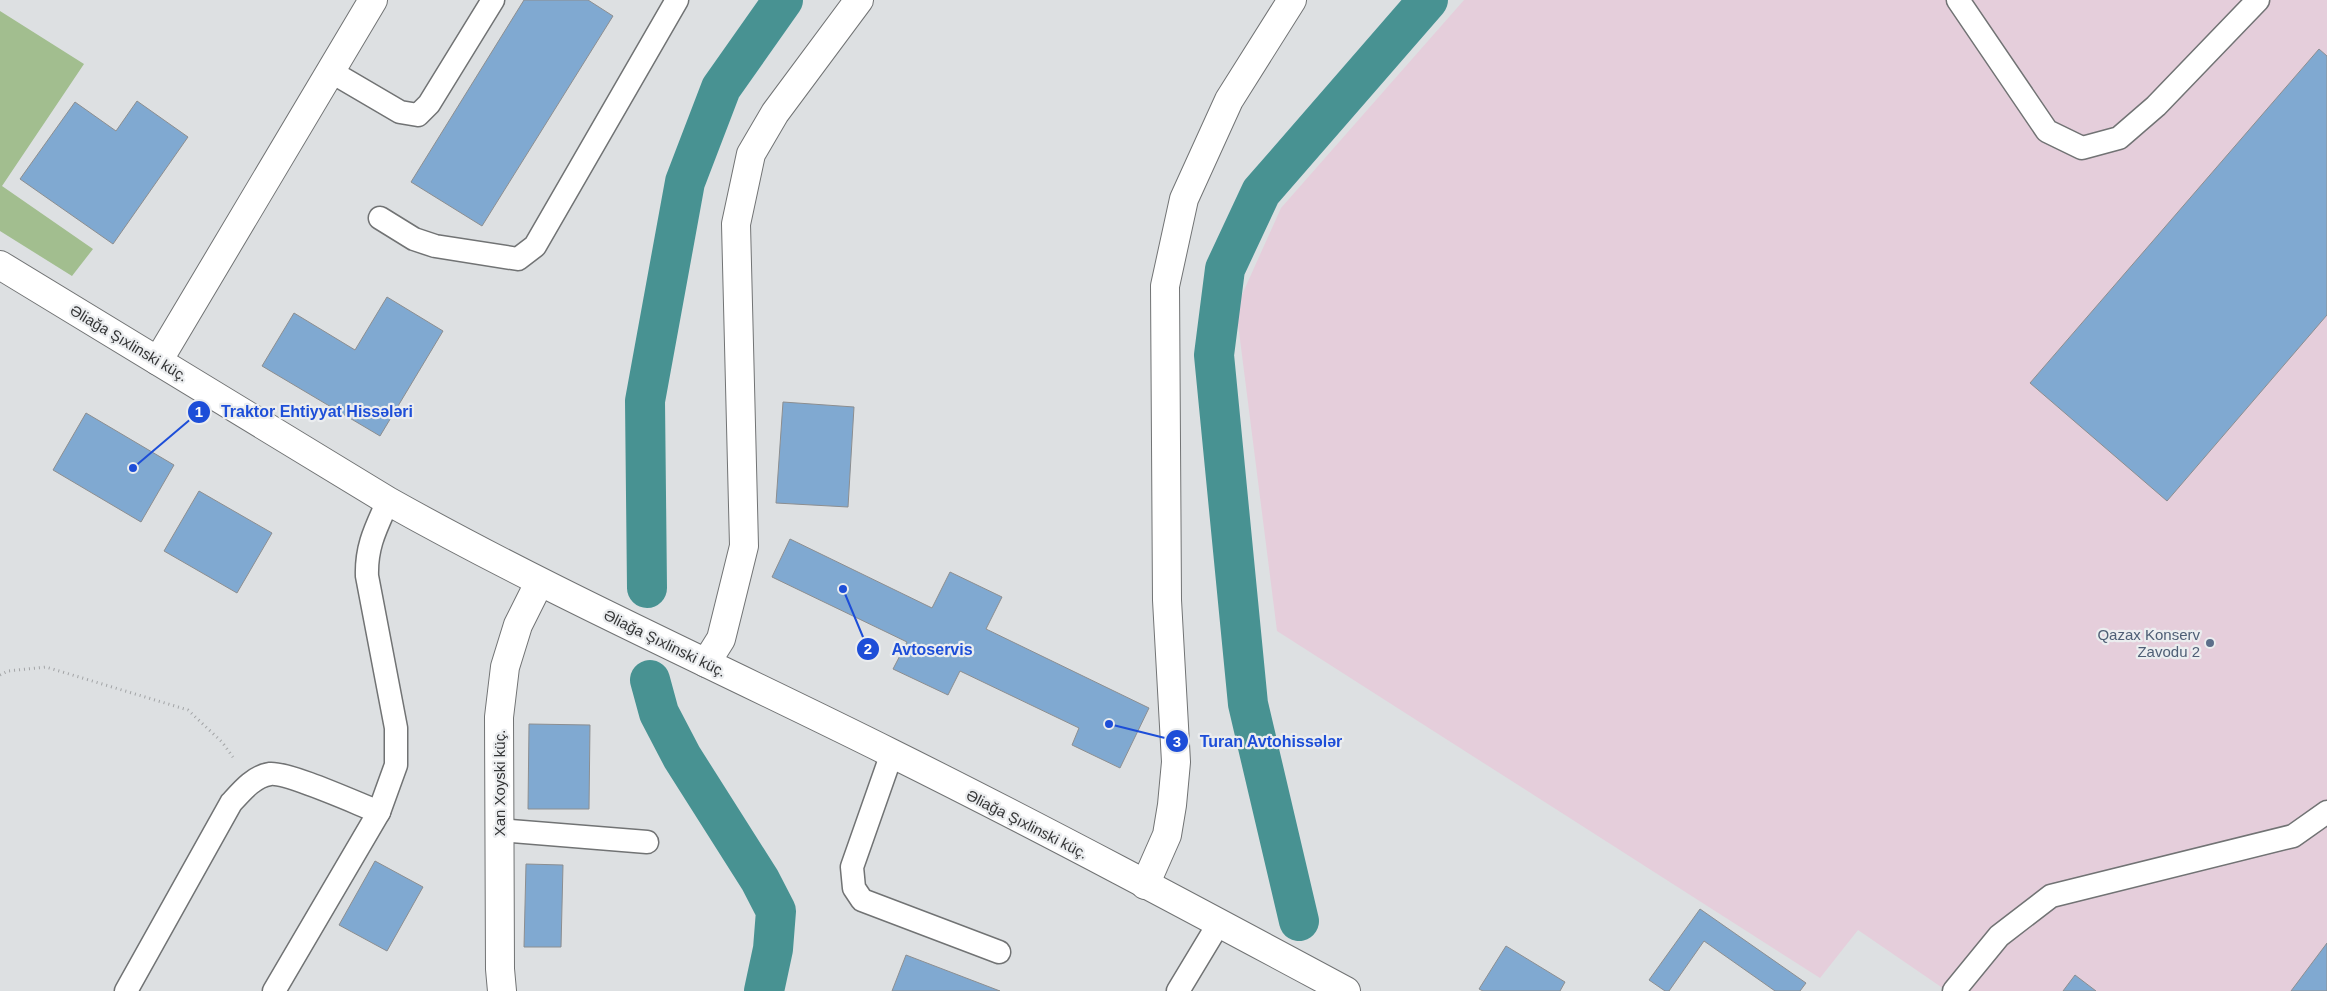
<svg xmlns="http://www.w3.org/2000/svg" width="2327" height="991" font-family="Helvetica,sans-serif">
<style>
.industrial{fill:#e5cedb}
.park{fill:#a2be8f}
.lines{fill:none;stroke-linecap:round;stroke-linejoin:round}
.canal{stroke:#489292;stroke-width:40}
.building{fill:#80a9d1;stroke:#8c8e90}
.service-casing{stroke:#717374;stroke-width:25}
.minor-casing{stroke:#717374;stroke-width:30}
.secondary-casing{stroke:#717374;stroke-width:30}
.path{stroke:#a2a4a6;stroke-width:3;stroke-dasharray:1 4;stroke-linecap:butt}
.service{stroke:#fff;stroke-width:22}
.minor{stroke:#fff;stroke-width:28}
.secondary{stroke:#fff;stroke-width:28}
.service-dot{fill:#5c6f8a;stroke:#ebedef;stroke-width:2}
.labels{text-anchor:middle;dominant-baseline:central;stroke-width:4.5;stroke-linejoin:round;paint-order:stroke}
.street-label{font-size:15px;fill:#343536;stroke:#ebedef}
.service-label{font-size:15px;fill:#4e5e75;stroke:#ebedef;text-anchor:end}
.leader{fill:none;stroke:#1d4ed8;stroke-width:2}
.callout-dot{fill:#1d4ed8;stroke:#ebedef;stroke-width:2}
.mark-label{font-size:15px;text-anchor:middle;font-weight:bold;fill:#fff}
.callout-label{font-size:16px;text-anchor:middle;font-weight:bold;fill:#1d4ed8;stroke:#ebedef;stroke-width:4.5;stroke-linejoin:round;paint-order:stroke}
</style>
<rect width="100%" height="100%" fill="#dde0e2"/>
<path class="industrial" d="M1464,0H2327V991H1947L1858,930L1820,978L1277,631L1236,308L1281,208Z"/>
<path class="park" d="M0,11L84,64L2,186L93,249L72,276L0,231Z"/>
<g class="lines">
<g class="canal">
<path d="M647,588L645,401L685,182L721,88L783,0"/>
<path d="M650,680L659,713L682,757L760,880L776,911L773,949L764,991"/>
<path d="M1299,921L1248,704L1214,355L1225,269L1261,192L1428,0"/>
</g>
</g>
<g class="building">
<path d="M524,0H588L613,16L482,226L411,182Z"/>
<path d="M2319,49L2327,56V315L2167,501L2030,383Z"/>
<path d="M137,101L188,137L113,244L20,179L75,102L116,131Z"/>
<path d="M387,297L443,331L380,436L262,366L294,313L355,350Z"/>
<path d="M783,402L854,407L848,507L776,503Z"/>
<path d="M86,413L174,465L141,522L53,470Z"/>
<path d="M199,491L272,533L237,593L164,551Z"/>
<path d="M790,539L932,608L950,572L1002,597L986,629L1149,708L1120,768L1072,745L1079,728L960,671L948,695L893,669L907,642L772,577Z"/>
<path d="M529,724L590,725L589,809H528Z"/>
<path d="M375,861L423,887L387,951L339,925Z"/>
<path d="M526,864L563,865L561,947H524Z"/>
<path d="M1700,909L1806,983L1800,991H1775L1704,941L1669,991H1665L1649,980Z"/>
<path d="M2327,943V991H2291Z"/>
<path d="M1506,946L1565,982L1560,991H1483L1479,989Z"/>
<path d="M906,955L1000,991H892Z"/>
<path d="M2075,975L2096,991H2063Z"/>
</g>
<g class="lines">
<defs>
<g id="service">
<path d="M1958,0L2047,131L2082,148L2119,138L2156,106L2258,0"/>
<path d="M330,71L400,112L418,115L429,104L493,0"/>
<path d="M380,218L414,239L435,246L518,259L535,246L677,0"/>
<path d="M892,753L852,867L854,888L862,900L999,952"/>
<path d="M499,830L647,842"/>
<path d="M126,991L231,803C241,792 254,776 270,774C288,772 358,804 379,812"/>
<path d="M274,991L379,812L396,765V728L367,576C366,546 376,528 388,501"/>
<path d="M1178,991L1219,923"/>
<path d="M1954,991L1999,936L2051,896L2293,836L2327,812"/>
</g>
<g id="minor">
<path d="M158,361L373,0"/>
<path d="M706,663L721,639L744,546L736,224L751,154L775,113L859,0"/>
<path d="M1145,885L1167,835L1172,805L1176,762L1167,600L1165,286L1184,199L1229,100L1292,0"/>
<path d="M502,991L500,969L499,717L505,667L518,625L539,583"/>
</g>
<path id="secondary" d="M0,265L388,501C552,593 723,669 891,753C1044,829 1195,910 1346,991"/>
</defs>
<use href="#service" class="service-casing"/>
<use href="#minor" class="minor-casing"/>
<use href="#secondary" class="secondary-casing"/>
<path class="path" d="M0,675L8,671L46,667L188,710L222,742L233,757"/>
<use href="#service" class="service"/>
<use href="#minor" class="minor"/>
<use href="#secondary" class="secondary"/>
</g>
<circle class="service-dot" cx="2210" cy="643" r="5"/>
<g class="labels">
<g class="street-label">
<text transform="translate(129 343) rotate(31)">Əliağa Şıxlinski küç.</text>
<text transform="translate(665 643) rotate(26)">Əliağa Şıxlinski küç.</text>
<text transform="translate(499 783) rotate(-90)">Xan Xoyski küç.</text>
<text transform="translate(1027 824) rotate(27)">Əliağa Şıxlinski küç.</text>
</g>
<g class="service-label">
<text x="2200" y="634">Qazax Konserv<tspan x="2200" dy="17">Zavodu 2</tspan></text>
</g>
</g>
<path class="leader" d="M133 468L199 412M843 589L868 649M1109 724L1177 741"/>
<g class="callout-dot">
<circle cx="133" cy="468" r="5"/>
<circle cx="843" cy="589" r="5"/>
<circle cx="1109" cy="724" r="5"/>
<circle cx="199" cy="412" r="12"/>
<circle cx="868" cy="649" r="12"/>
<circle cx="1177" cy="741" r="12"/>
</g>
<g class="mark-label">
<text x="199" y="417">1</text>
<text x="868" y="654">2</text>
<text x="1177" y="747">3</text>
</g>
<g class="callout-label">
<text x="317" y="417">Traktor Ehtiyyat Hissələri</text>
<text x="932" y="655">Avtoservis</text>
<text x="1271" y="747">Turan Avtohissələr</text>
</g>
</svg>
